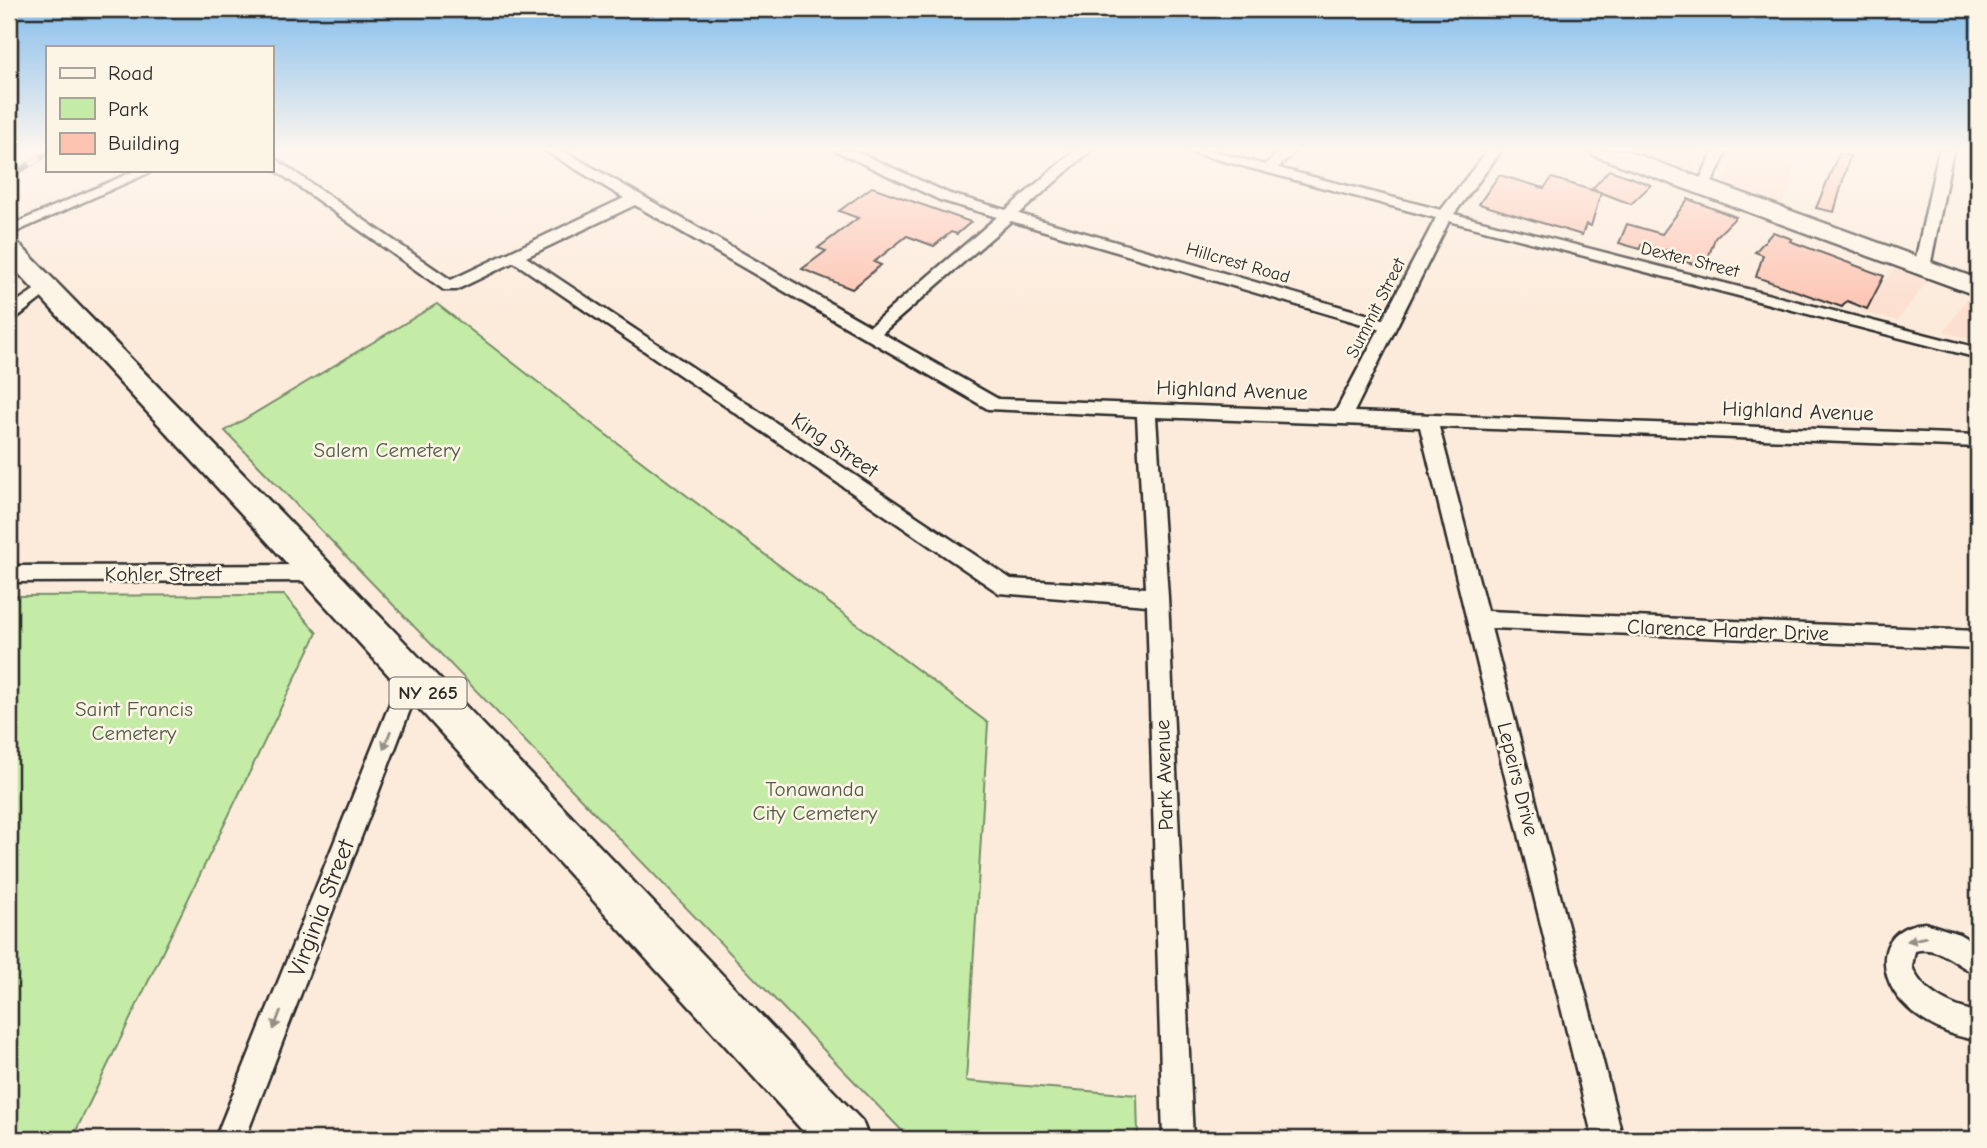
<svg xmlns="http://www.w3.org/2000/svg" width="1987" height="1148" font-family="'Comic Neue',sans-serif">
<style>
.built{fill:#fcdfcf}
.green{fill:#c4eca7;stroke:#788c69;stroke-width:2}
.building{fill:#fdc4b2;stroke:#2b2b2b;stroke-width:2}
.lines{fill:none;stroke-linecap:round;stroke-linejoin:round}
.minor-casing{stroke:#2b2b2b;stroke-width:5}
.primary-casing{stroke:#2b2b2b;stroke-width:5}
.minor{fill:#fcf5e5;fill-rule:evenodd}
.primary{fill:#fcf5e5;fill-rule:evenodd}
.rail-casing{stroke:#2b2b2b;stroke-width:6}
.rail{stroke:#fcf5e5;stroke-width:4.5;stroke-dasharray:12;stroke-linecap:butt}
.oneway{fill:#949088}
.labels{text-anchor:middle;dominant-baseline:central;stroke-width:5;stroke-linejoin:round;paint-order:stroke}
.far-street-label{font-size:18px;fill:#2b2b2b;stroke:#fcf5e5}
.shield{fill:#fcf5e5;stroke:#6a6863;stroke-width:2}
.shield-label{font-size:19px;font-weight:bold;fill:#2b2b2b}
.street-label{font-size:21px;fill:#2b2b2b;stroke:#fcf5e5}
.park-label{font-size:21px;fill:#515b4a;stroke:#fcf5e5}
.near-street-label{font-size:24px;fill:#2b2b2b;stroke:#fcf5e5}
</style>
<rect width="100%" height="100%" fill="#fcebdb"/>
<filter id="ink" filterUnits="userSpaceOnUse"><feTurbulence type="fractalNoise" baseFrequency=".0143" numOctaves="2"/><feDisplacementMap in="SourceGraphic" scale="14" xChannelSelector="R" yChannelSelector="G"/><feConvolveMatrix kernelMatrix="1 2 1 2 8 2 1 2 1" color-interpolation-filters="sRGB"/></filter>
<g filter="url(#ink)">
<g class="built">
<path d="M1630,150H1704L1693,173Z"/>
<path d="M1738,152L1795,167L1782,205L1723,183Z"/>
<path d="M1894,269L1928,281L1897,321L1861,311Z"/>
<path d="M1968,297L1978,300V341L1944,332Z"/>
</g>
<g class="green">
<path d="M437,304L588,421L988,723L966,1081L1137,1095L1138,1139H910L225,431Z"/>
<path d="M284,595L317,633L72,1139H9V596Z"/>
</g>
<g class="building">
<path d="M1839,153L1850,156L1834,212L1816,208Z"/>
<path d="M1609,170L1627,176L1651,185L1631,204L1592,189Z"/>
<path d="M1499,175L1544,188L1552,178L1601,193L1591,226L1586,224L1582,235L1479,204Z"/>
<path d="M872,187L971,222L957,234L951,232L934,246L907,236L874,262L881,265L852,289L802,269L826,251L818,248L858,218L839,211Z"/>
<path d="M1688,199L1736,217L1715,238L1705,267L1679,260L1682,254L1641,245L1640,249L1619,243L1627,224L1662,234Z"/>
<path d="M1773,232L1792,239L1790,241L1884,276L1867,309L1847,301L1842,307L1756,277L1763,255L1755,252Z"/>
</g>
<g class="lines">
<defs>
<g id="minor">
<path d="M544,150H562L870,326L997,217L940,200L834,150H853L950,194L1006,210L1075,150H1091L1019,214L1383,319L1436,218L1183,150H1208L1265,165L1281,150H1296L1278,168L1441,210L1488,150H1502L1454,214L1978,348V358L1449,221L1354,412L1978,435V447L1439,427L1487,611L1978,631V649L1491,628L1623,1139H1593L1420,427L1156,417L1168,597L1193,1139H1163L1147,605L999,593L514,262L456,290H444L271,167V156L451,280L624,198ZM635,205L988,409L1137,416L1146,588L1011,579L526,257ZM1011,221L1379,329L1336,411L998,399L882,333Z"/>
<path d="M1714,150H1728L1708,190H1698L1696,187Z"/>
<path d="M1939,150H1953L1930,267L1922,272L1914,267Z"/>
<path d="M137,170H155L9,235V226Z"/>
<path d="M46,282L54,287L52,290L15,319L9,320V307Z"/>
<path d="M316,565L323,567L326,573L323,579L316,581L9,582V566Z"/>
<path d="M412,667L420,669L423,676L245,1139H215L401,676L404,669Z"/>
<path d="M1925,923L1959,934L1978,945V975C1957,966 1939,944 1915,951L1912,966C1920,992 1953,1008 1978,1012V1040C1951,1037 1921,1023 1902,1002C1875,972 1878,926 1925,923Z"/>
</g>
<g id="primary">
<path d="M1590,150H1624L1978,279V296L1593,155Z"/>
<path d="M9,240L18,243L288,520L862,1121L869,1139H810L264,538L9,263Z"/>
</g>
</defs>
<use href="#minor" class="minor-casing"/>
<use href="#primary" class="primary-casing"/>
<use href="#minor" class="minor"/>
<use href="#primary" class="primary"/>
<defs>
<path id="rail" d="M9,177L47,154"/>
</defs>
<use href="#rail" class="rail-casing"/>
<use href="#rail" class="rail"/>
</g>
<defs><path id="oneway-solid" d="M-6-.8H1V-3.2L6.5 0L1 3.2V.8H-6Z" transform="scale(1.75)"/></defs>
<g class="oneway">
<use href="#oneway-solid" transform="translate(387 740) rotate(111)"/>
<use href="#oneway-solid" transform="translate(1917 939) rotate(168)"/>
<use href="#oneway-solid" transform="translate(277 1020) rotate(111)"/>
</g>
</g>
<linearGradient id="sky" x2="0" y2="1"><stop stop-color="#85beec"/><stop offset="0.48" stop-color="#fef6ef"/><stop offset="1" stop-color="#fef6ef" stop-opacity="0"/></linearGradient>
<rect width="1987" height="311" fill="url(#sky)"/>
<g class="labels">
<g class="far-street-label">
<text transform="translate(1690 260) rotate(14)">Dexter Street</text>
<text transform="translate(1238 263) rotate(16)">Hillcrest Road</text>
<text transform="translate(1376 308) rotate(-63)">Summit Street</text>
</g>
<rect class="shield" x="389.5" y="677.5" width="77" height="31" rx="5"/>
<g class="shield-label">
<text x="428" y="693">NY 265</text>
</g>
<g class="street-label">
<text transform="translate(1232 390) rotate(2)">Highland Avenue</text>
<text transform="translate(1798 411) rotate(2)">Highland Avenue</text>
<text transform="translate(835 445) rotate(34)">King Street</text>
<text x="163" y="574">Kohler Street</text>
<text transform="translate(1728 630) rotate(2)">Clarence Harder Drive</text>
<text transform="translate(1164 775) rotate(-92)">Park Avenue</text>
<text transform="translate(1518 779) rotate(76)">Lepeirs Drive</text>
</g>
<g class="park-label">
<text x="387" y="450">Salem Cemetery</text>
<text x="134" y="709">Saint Francis<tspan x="134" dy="24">Cemetery</tspan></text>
<text x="815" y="789">Tonawanda<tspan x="815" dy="24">City Cemetery</tspan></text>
</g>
<g class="near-street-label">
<text transform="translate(321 908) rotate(-69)">Virginia Street</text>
</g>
</g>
<rect width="1987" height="1148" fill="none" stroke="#fcf5e5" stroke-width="35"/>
<rect x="18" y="18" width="1952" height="1113" fill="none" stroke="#2b2b2b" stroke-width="2.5" filter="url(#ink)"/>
<rect x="46" y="46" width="228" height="126" fill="#fcf5e5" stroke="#a8a49b" stroke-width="2"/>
<rect x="60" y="68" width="35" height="10" fill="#fcf5e5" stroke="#a8a49b" stroke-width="2"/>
<text x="108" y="80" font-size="21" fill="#2b2b2b">Road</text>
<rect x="60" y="98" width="35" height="21" fill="#c4eca7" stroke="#a8a49b" stroke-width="2"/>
<text x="108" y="116" font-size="21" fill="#2b2b2b">Park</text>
<rect x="60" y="133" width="35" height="21" fill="#fdc4b2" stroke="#a8a49b" stroke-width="2"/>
<text x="108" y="150" font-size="21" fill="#2b2b2b">Building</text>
</svg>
